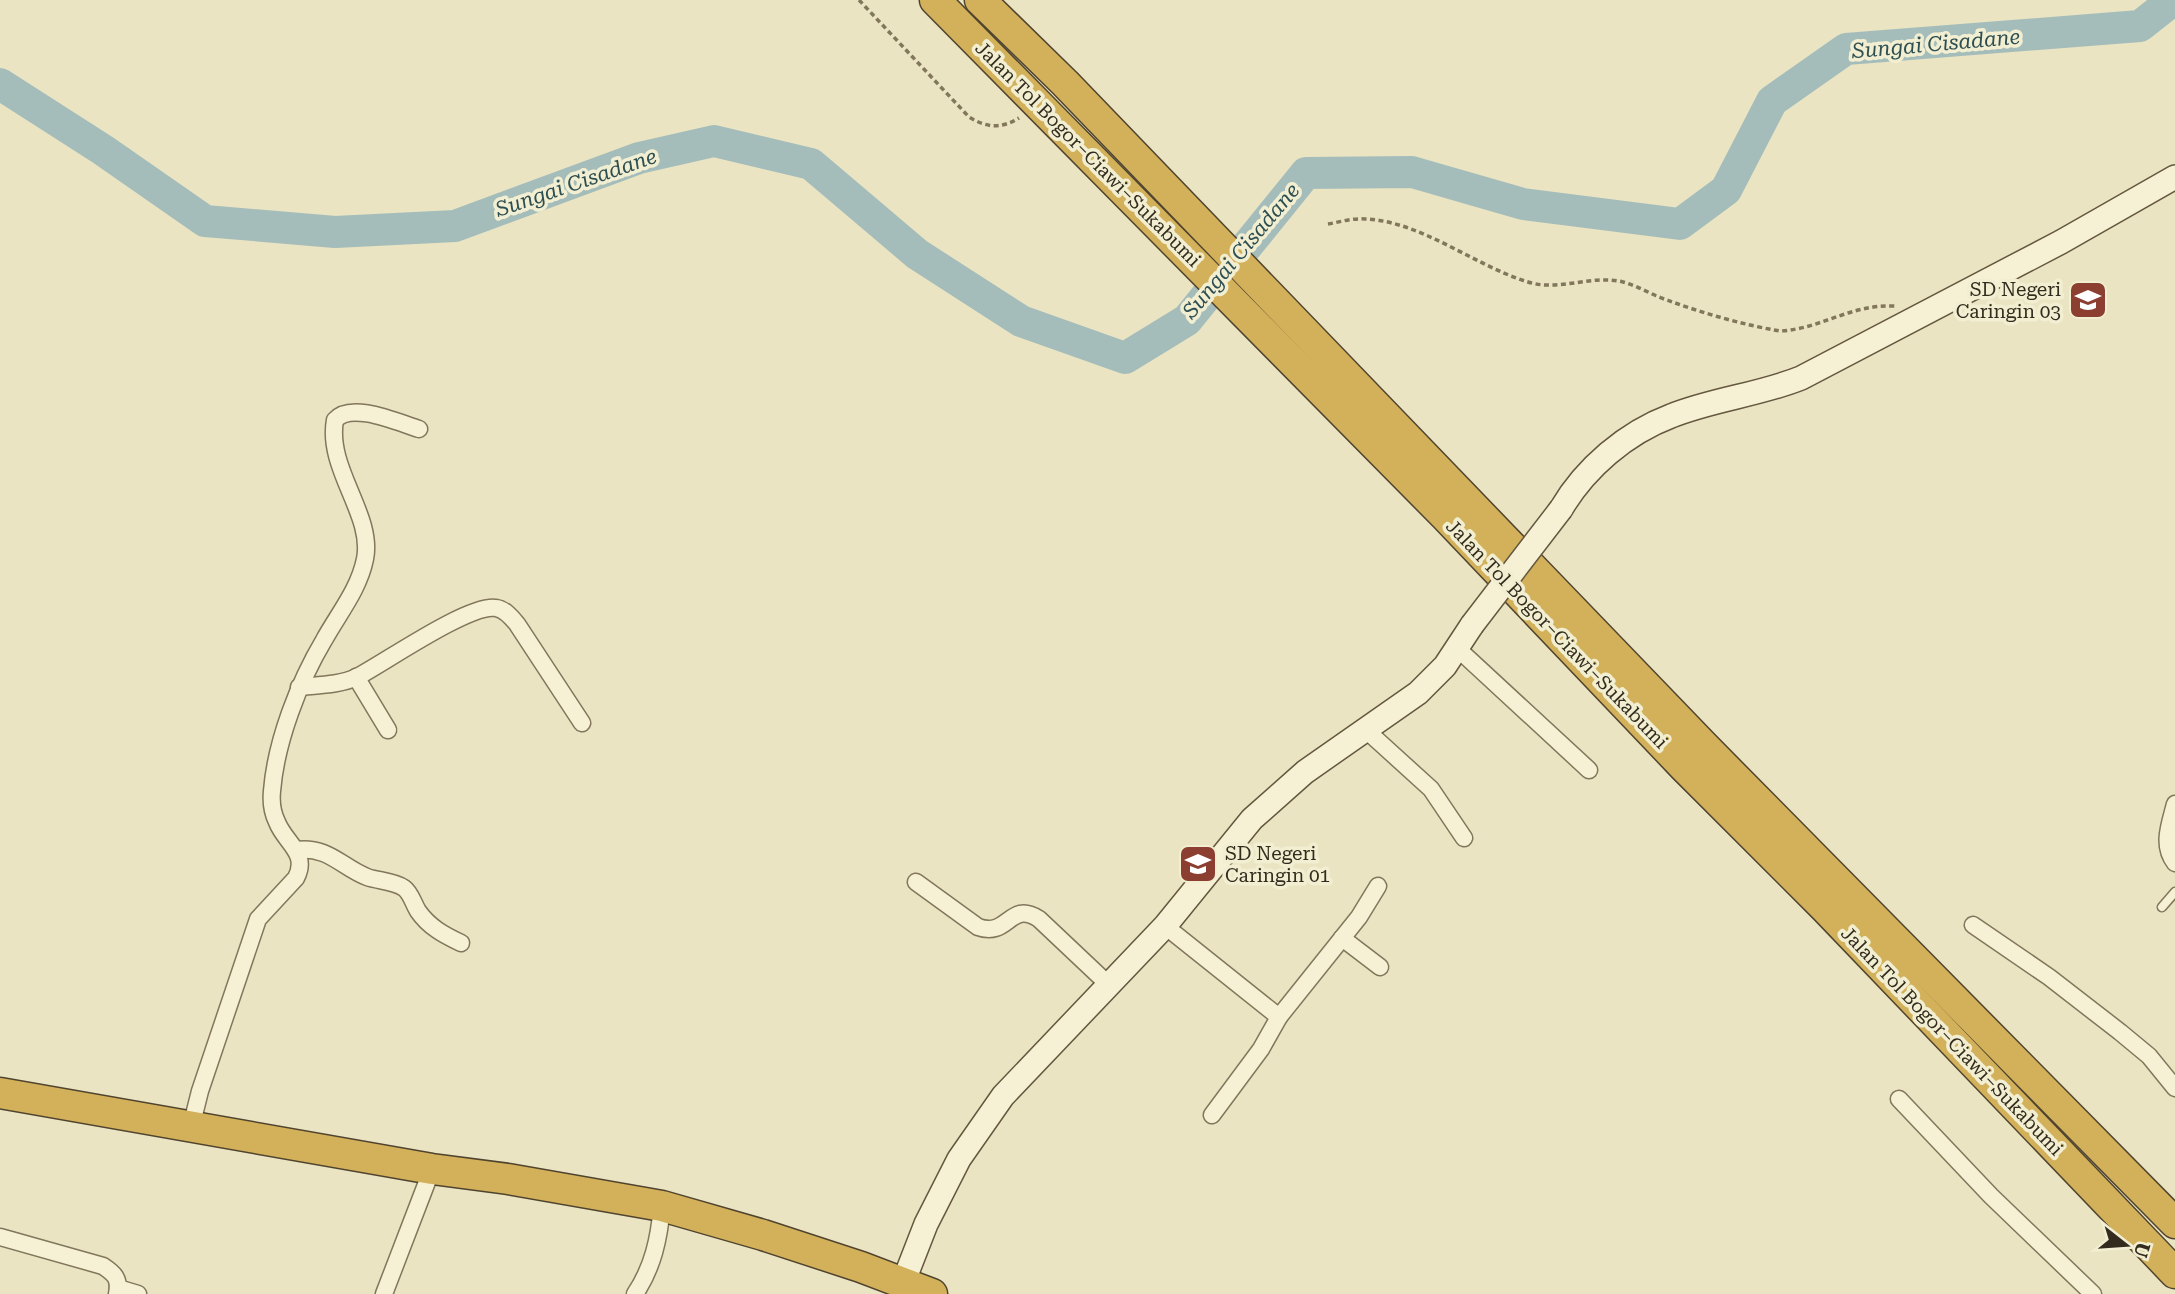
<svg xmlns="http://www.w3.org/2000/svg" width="2175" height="1294" font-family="'Roboto Serif',serif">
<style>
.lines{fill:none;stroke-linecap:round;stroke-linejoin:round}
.river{stroke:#a4bdba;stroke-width:32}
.lane-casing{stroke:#82765b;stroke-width:11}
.street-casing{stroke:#82765b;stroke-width:19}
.secondary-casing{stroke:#64573e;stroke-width:26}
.highway-casing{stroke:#50442f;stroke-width:33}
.path{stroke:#82765b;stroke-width:3.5;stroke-dasharray:5 3.5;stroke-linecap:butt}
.lane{stroke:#f6f1d5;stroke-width:8}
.street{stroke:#f6f1d5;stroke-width:16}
.secondary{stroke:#f6f1d5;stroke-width:23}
.highway{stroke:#d3b15a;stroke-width:30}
.secondary-bridge-casing{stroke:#64573e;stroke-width:26;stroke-linecap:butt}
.secondary-bridge{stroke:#f6f1d5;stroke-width:23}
.labels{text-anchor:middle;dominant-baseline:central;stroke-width:7;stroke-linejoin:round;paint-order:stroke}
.street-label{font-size:19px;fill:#332c1e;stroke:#f2eed1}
.poi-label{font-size:19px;fill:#332c1e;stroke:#f2eed1;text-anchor:end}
.water-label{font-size:21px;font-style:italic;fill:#2e4f52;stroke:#f2eed1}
</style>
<rect width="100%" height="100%" fill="#eae4c3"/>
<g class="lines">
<path class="river" d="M0,84L103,150L205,221L335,232L455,226L639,158L714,141L811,164L917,254L1021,321L1125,358L1187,320L1306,173L1412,172L1523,204L1680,224L1726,190L1772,101L1846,49L2140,26L2173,0"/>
<defs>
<path id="lane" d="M2162,907L2175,892"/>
<g id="street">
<path d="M1457,648L1589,770"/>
<path d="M356,677L388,730"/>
<path d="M299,687C318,685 340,685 357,677C384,663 470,603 496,608C505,609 512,618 517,624L582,723"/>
<path d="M1366,730L1431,789L1464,838"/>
<path d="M2175,804C2170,824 2161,845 2175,863"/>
<path d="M296,850C329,846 341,867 367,877C378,881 394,881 404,888C411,893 413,903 418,911C429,927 444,935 461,943"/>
<path d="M916,882L978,927C1009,938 1009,900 1039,919L1110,986"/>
<path d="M1973,925L2049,977L2120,1032L2149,1056L2175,1088"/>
<path d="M1165,926L1279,1017L1261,1049L1212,1115"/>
<path d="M1342,938L1380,967"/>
<path d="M1279,1017L1359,917L1378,886"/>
<path d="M1899,1099L1991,1196L2093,1294"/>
<path d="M191,1127L200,1091L258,919L296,878C309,853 285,843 277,822C272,812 271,801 272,791C276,741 299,682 324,640C339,613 359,589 365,559C374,515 326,469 335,420C351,401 399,423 419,429"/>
<path d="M0,1237L103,1266C115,1274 120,1279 117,1294"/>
<path d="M118,1288L138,1294"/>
<path d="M384,1294L432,1169"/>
<path d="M635,1294C653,1267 659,1239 662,1206"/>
</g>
<g id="secondary">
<path d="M1561,509C1585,468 1626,433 1671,416C1713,399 1759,395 1801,378L2061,242L2175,177"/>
<path d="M903,1283L926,1224L959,1159L1003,1096L1165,926L1252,819L1305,772L1418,693L1445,666L1472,625"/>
</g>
<g id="highway">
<path d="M935,0L1445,516L1684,767L1825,908L2175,1273"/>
<path d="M980,0L1065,83L1704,746L2175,1223"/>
<path d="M0,1093L432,1169L508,1179L662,1206L763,1235L861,1267L932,1294"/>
</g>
</defs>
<use href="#lane" class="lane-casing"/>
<use href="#street" class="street-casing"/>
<use href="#secondary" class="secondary-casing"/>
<use href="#highway" class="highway-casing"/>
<g class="path">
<path d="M859,0L969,117C987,128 1001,129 1019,118"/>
<path d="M1328,224C1340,222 1352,218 1365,219C1421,221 1475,266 1528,282C1559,292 1592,274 1623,282C1638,286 1652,295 1667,300C1702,313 1744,325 1780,331C1821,329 1850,304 1895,306"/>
</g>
<use href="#lane" class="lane"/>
<use href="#street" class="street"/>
<use href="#secondary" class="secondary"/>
<use href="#highway" class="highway"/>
<defs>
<path id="secondary-bridge" d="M1472,625L1561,509"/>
</defs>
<use href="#secondary-bridge" class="secondary-bridge-casing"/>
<use href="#secondary-bridge" class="secondary-bridge"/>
</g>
<defs>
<symbol id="school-square" viewBox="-11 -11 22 22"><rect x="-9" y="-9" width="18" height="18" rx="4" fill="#8c3e30" stroke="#f2eed1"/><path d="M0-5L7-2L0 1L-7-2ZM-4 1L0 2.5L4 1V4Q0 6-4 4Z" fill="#fff"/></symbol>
</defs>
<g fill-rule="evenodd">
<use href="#school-square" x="2066" y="278" width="44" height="44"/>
<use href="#school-square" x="1176" y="842" width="44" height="44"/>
</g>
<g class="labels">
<g class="street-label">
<text transform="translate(1088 154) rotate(45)">Jalan Tol Bogor–Ciawi–Sukabumi</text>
<text transform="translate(1557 634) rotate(46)">Jalan Tol Bogor–Ciawi–Sukabumi</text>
<text transform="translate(1952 1041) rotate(46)">Jalan Tol Bogor–Ciawi–Sukabumi</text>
</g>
<g class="poi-label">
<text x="2061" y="289">SD Negeri<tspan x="2061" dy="22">Caringin 03</tspan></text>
<text x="1225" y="853" text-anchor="start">SD Negeri<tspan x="1225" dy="22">Caringin 01</tspan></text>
</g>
<g class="water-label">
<text transform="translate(1936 44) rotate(-5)">Sungai Cisadane</text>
<text transform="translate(576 183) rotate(-19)">Sungai Cisadane</text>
<text transform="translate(1241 251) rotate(-50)">Sungai Cisadane</text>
</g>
</g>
<g transform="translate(2126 1245) rotate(107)" stroke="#f2eed1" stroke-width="5" paint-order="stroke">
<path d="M0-5L12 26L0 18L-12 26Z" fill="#332c1e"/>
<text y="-10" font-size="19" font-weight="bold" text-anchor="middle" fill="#332c1e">U</text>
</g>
</svg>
